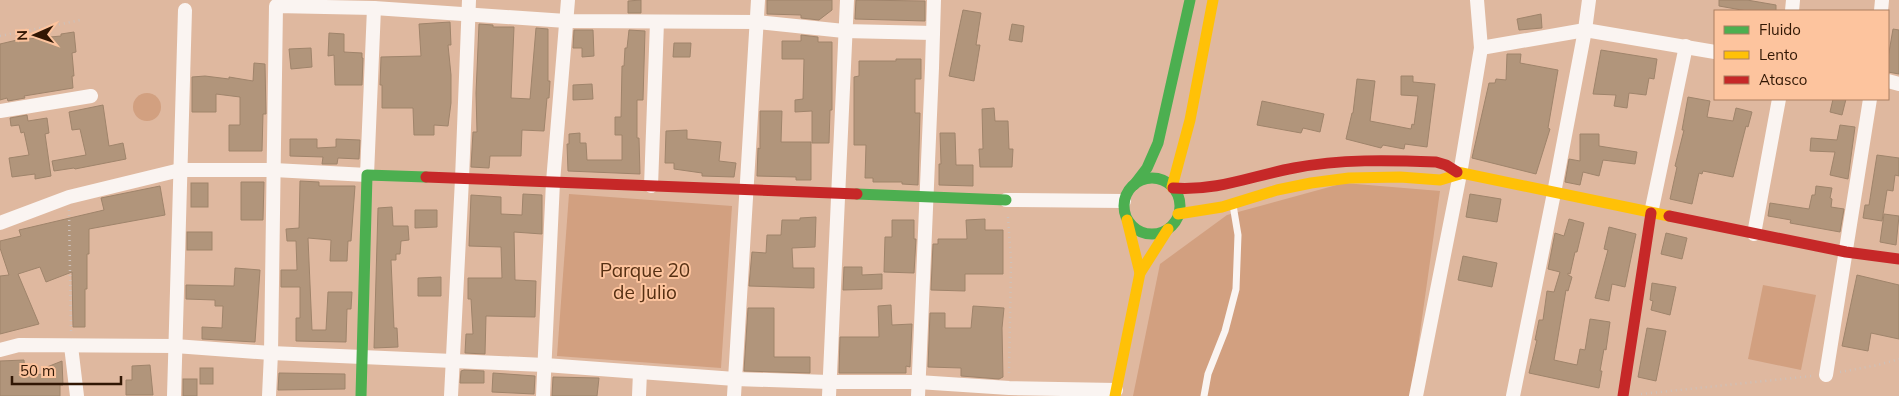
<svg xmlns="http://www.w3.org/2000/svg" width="1899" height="396" font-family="Mulish,sans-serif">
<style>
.green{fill:#d2a080}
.building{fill:#b1957b;stroke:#9f846b}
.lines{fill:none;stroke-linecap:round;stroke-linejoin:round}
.path{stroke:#cdc1ba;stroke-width:2.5;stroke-dasharray:1 4;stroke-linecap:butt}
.lane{stroke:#faf4f1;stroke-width:7}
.street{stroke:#faf4f1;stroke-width:14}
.fast{stroke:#4caf50;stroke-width:11}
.slow{stroke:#ffc107;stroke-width:11}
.jam{stroke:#c62828;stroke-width:11}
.labels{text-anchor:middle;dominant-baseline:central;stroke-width:4;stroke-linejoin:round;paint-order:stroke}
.park-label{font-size:19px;fill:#563013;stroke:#fdc49e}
</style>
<rect width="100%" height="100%" fill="#dfb89f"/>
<g class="green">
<circle cx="147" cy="107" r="14"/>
<path d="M1344,183L1440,191L1411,396H1133L1160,264L1227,215Z"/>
<path d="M569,194L732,206L721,368L557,356Z"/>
<path d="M1763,285L1816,295L1801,370L1748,359Z"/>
</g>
<g class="building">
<path d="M641,0V13H628V1Z"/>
<path d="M767,0H832V10L819,20L801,18V15L767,14Z"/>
<path d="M856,0L925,1V21L855,19Z"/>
<path d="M1719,0H1747L1776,5V11H1747L1719,6Z"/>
<path d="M963,10L981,13L976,45H980L974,81L949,76Z"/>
<path d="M1541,14L1542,28L1519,30L1517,19Z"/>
<path d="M450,22L451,45H448L451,75V103L448,126L434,125V135H414L413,108H382V85H380L381,57L421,56L419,24Z"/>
<path d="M479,24L493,25V27H514L511,98L530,99L536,28L548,29V81H550L549,98H547L544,131L522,130L521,156H490L489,168L471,167L473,132H477L476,93Z"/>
<path d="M1012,24L1024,26L1022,42L1009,40Z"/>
<path d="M1893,29L1899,30V74L1888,72V58Z"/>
<path d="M574,30H593L594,56L582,57V48H573Z"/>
<path d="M629,30L645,31L643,100H637V138H639L640,174L568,171L567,144H569V134L580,133V143H586L587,160H622V135H615V117H621L622,66H624L625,48H627Z"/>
<path d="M74,32L76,52L72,53L74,76H72L73,88L24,96L25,98L8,101L7,98L0,100V44L17,40L61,36V34Z"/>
<path d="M329,33L344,34V52L362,53V58H363L362,85H335L334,55L328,56Z"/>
<path d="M801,35L818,37V42H832V110H830L829,143H812V111L795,112V100L803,99L804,59H782V41H801Z"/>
<path d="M674,43H691L690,57H673Z"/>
<path d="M311,48L312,67L291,69L289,49Z"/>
<path d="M1601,50L1657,59L1654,79L1649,78L1646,95L1629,93L1627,108L1614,106L1616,95L1593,94Z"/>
<path d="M1507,54H1521L1520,63L1558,70L1548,128L1550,129L1536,174L1472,158L1489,83H1495L1496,79L1506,80Z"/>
<path d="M896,59H921V79H915V113H920L918,185L902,184V182H873V178H865L866,145H854V77L859,76V61H896Z"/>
<path d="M254,63L265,64L266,114H263L262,151H229V125H240V97L216,94V112H192V77L205,76L229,79V77L253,81Z"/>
<path d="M1401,76H1413V82L1435,84L1427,147L1405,144L1404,149L1383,145L1381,148L1346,139L1352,113H1353L1357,79L1375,81L1370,121L1411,129L1412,124L1414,125L1418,96L1401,95Z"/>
<path d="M592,84L593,99L573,100V85Z"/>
<path d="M1688,97L1710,101L1707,117L1733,121L1736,108L1752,112L1748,127L1746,126L1733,177L1703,171L1702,174L1699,173L1692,204L1670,199L1677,167L1675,166L1684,130H1682Z"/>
<path d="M1833,99H1846L1842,115L1830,112Z"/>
<path d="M1262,101L1324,114L1320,132L1303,128L1301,133L1257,125Z"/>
<path d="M103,105L109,146L123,143L126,159L75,169L74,168L54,171L52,161L86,155L80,129L72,130L69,112Z"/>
<path d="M994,108L995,121H1008L1009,149H1013L1012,167H980L979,149H983L982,109Z"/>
<path d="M760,111H782L781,142H811V180H796V177L757,176L758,148L760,149Z"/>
<path d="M27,115L28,121L47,118L49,133L45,134L51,176L35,179V174L12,177L9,158L29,155L24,132L21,133L19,125L11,126L10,118Z"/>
<path d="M1840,125L1855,127L1848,179L1830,175L1835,152L1810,151L1811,138L1837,140Z"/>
<path d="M687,130V139L721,142L719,161L736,163L734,177L702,176V173L674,169V163H665L666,131Z"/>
<path d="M940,133H955L956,165H973V186L939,185V164H941Z"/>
<path d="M1580,134H1599V146L1637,152L1635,164L1603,160L1599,176L1583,172L1580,185L1565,182L1569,159L1580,161Z"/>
<path d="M290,139H317V148L336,147V139L360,140L359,159L338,158L337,164H322L323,157L290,156Z"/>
<path d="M1877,155L1899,158V176L1895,175L1893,191L1887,190L1882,221L1863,218L1865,205H1869Z"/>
<path d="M300,181L319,182V186H355L351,241H348L347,261H330L331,240L308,238L312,330H326L328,292H352L351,309H347L346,342L296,341V318H300V287H281V270H297L296,241H287L286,229L299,228Z"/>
<path d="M241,182H264L263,220H241Z"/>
<rect x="191" y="183" width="17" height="24"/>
<path d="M160,186L165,215L89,229V254H87V289H85V327H73L72,272L46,282L40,267L18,274L39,324L0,334V276L9,275L0,248V241L21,236L19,230L104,210L101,198Z"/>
<path d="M1816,186L1832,188L1830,198L1832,199L1831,207L1844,209L1840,232L1790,223L1791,220L1768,216L1770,203L1809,209L1812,195H1815Z"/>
<path d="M523,194L542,195V234L514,232L515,280L536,281L535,317L486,316L485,354L465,353L466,334H473L471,299H468V278H502L501,247L469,246L471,195L501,197V214L522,215Z"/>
<path d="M1470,194L1501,199L1497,222L1466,217Z"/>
<path d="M392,207L393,226H408L409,240L401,241L400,254H396V260H391L394,328H397L398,347L374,348L378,208Z"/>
<path d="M415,210H437V227L415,228Z"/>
<path d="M1884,214L1899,216L1896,245L1880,242Z"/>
<path d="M816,217L815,247L792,248L793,268H814V288L749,286L752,252L766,253L767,235H781L782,220H800V218Z"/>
<path d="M985,219V230H1003V274H965V291L931,290L933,244H938V239H967L966,220Z"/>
<path d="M1569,219L1584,223L1577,252H1575L1570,274L1568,273V275L1572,277L1568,291L1566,290L1554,360L1577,365L1580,349L1585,350L1590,319L1610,322L1606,350L1604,349L1600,371H1602L1599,388L1529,373L1537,340H1535L1539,320H1543L1547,291L1554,292L1560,272L1548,269L1555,233L1564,236Z"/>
<path d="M892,220H914V239H916L914,273L884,272L885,237H892Z"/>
<path d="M1609,227L1636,234L1625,287L1612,284L1609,301L1595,298L1608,250L1604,249Z"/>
<rect x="187" y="232" width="25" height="18"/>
<path d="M1666,233L1687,238L1682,259L1661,254Z"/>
<path d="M1463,256L1497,263L1492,287L1458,280Z"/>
<path d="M844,267H862V275L882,274V289L843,290Z"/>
<path d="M235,268L260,270L255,342L202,339V327L222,328L223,306H215V300L186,299V285L234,286Z"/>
<path d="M1857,275L1899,285V339L1871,333L1868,351L1842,346Z"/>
<path d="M441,277V296H418V278Z"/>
<path d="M1652,283L1676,287L1670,315L1651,310L1653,301L1650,300Z"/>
<path d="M891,305L892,325L912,324L910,367L906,366V373H839L840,337H879L878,306Z"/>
<path d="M973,306L1004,308L1002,328L1003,377L999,379L961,376V368L928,367L930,313H945V328H971Z"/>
<path d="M748,308H774V357H810V373L744,371Z"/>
<path d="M1647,328L1666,331L1656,381L1638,377Z"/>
<path d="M24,360L25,375L47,374V367L62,361L63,385H60V396H0V361Z"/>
<path d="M150,365L153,395H126V380H132V366Z"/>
<rect x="200" y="368" width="13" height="16"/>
<path d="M464,370L484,371V383H460L461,371Z"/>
<path d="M279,373L345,374V389L278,390Z"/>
<path d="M493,373L535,376L534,394L492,392Z"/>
<path d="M553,377L599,378L597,396H552Z"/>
<rect x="183" y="379" width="14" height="17"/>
</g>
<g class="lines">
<g class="path">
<path d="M0,36L81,20"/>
<path d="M69,210L71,332"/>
<path d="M1008,217L1011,261L1009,374"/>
<path d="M1840,372L1878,365L1899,359"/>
<path d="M1641,394L1812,376"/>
</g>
<path class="lane" d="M1204,396L1208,374L1225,331L1236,289L1238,235L1233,205"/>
<g class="street">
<path d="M1792,11L1793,0"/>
<path d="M1881,11L1882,0"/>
<path d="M1481,48L1585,30L1715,52"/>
<path d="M1888,81L1899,84"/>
<path d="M0,111L91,96"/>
<path d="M651,186L657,22"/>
<path d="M1006,200L1124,201"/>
<path d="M1651,213L1686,46"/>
<path d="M0,223L69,197L180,170H274L367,175L374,8"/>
<path d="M1754,234L1779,99"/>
<path d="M71,346L77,396"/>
<path d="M0,350L19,345L175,346L271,353L545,365L735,379L829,382H918L1009,388L1116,390"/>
<path d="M1826,375L1870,99"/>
<path d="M174,396L185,10"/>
<path d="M269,396L271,353L276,6L374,8L566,21L757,22L844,31L933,33"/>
<path d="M451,396L462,179L469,0"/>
<path d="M543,396L553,182L568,0"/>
<path d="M639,396L640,372"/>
<path d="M734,396L758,0"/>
<path d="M829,396L847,0"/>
<path d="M918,396L932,68L934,0"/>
<path d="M1416,396L1460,174L1481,48L1477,0"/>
<path d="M1513,396L1554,193L1585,30L1589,0"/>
</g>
<g class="fast">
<circle cx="1152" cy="206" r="28"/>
<path d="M1134,185L1147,168L1158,143L1190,0"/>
<path d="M857,194L1006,200"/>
<path d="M361,396L367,175L426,177"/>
</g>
<g class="slow">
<path d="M1457,172L1669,216"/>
<path d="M1172,187L1190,120L1213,0"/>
<path d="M1178,214L1222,207L1277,190L1311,183L1349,178L1400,177L1440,180L1460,174"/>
<path d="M1127,220L1140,273"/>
<path d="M1115,396L1140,273L1168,229"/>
</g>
<g class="jam">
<path d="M426,177L857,194"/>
<path d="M1173,188C1219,191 1251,176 1294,168C1341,159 1388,160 1436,162L1446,165L1457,172"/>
<path d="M1669,216L1846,252L1899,259"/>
<path d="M1623,396L1651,213"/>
</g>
</g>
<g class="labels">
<g class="park-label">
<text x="645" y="270">Parque 20<tspan x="645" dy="22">de Julio</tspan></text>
</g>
</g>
<rect x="1714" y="10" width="175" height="90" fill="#fdc49e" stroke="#ab7f60"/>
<rect x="1724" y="26" width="25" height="8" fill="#4caf50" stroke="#ab7f60"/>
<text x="1759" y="35" font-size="15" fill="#311704">Fluido</text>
<rect x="1724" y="51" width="25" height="8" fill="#ffc107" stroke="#ab7f60"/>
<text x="1759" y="60" font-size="15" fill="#311704">Lento</text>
<rect x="1724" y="76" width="25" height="8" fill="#c62828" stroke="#ab7f60"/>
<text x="1759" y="85" font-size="15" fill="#311704">Atasco</text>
<g transform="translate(35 35) rotate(268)" stroke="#fdc49e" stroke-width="4" paint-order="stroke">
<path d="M0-4L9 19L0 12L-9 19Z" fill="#311704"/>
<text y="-8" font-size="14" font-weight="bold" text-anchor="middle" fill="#311704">N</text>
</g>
<path d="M12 376v8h109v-8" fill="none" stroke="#311704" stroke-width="2.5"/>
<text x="20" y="376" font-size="15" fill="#311704" stroke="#fdc49e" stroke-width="4" paint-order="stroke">50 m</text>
</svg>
